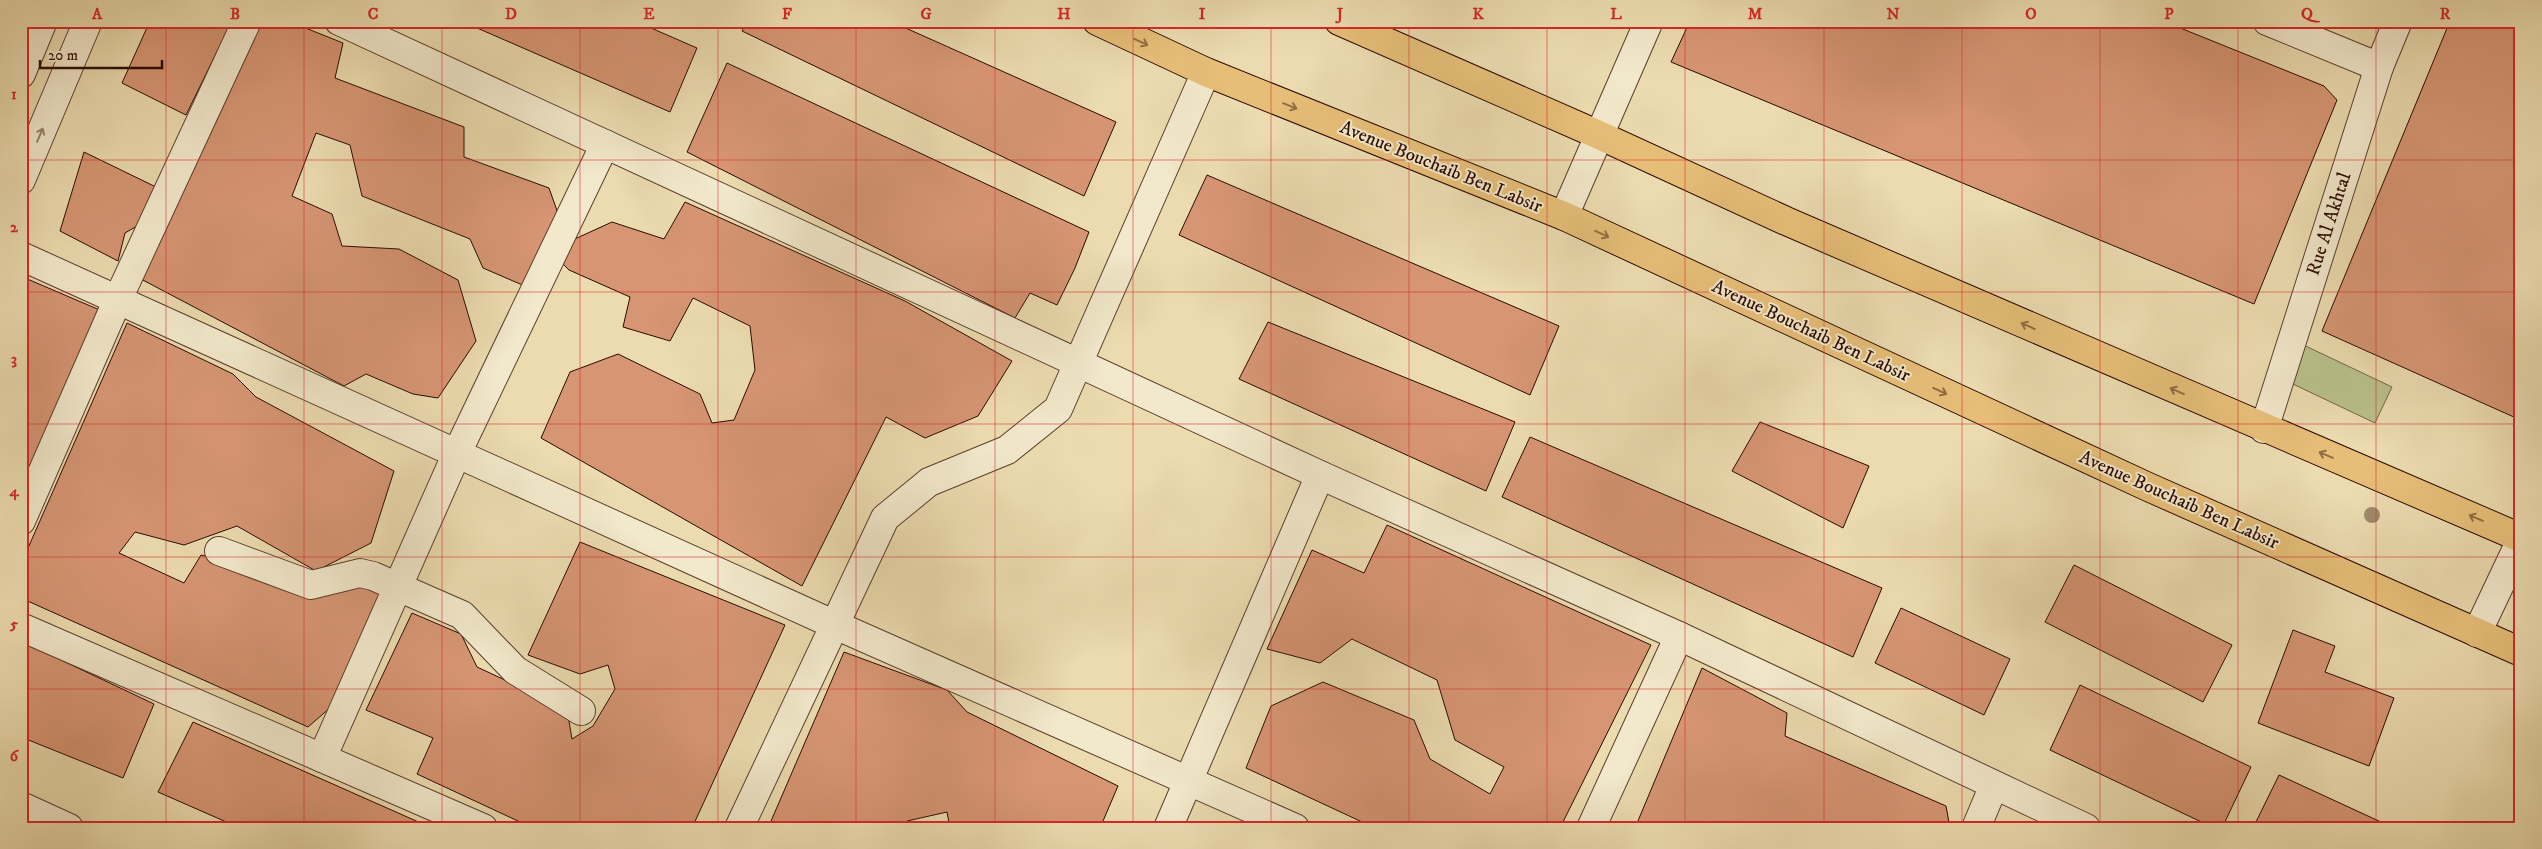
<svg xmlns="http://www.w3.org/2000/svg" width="2542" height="849" font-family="'IM FELL DW Pica',serif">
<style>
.green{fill:#b9c08a;stroke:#726546}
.building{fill:#d69573;stroke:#2b0a01}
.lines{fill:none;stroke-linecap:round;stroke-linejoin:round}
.minor-casing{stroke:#5b3e2c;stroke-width:30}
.major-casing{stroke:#2b0a01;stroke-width:30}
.minor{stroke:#f2e8cb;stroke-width:28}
.major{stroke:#e6be78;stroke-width:28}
.tree{fill:#9d8b6a}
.oneway{stroke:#926d42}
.oneway2{stroke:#988470}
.grid{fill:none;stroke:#d62828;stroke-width:1;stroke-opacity:0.55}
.labels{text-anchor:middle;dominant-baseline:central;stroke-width:4;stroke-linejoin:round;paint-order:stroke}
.street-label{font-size:19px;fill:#2b0a01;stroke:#f2e8cb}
.neatline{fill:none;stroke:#d62828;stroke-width:2}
.grid-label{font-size:16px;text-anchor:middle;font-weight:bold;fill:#d62828}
</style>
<rect width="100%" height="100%" fill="#ebdbaf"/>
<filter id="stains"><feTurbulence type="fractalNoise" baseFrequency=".004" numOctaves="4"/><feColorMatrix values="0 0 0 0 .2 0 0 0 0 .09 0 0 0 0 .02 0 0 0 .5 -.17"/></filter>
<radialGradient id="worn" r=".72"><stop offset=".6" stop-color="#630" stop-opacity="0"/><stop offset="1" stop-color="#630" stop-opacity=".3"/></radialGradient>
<path class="green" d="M2293,340L2392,387L2375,423L2276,376Z"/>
<g class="building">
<path d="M150,21H232L186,115L122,83Z"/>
<path d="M253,21H288L343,43L335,78L464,127V157L549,188L561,222L534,290L483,268L470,239L362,196L350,145L316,133L292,196L332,214L342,246L399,249L458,280L476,341L438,398L413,394L366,374L344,386L139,278Z"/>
<path d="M461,21H635L697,48L670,112Z"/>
<path d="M747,21H890L1116,122L1084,196L742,31Z"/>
<path d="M1690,21H2163L2324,86L2337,100L2254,304L1671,62Z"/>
<path d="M2450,21H2521V408L2516,418L2322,331Z"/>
<path d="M727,63L1089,232L1075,268L1057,305L1030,293L1015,318L687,152Z"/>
<path d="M84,152L156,187L144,222L125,233L118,261L60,231Z"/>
<path d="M1207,175L1559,326L1530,395L1179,235Z"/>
<path d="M685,202L905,301L1012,361L978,416L925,438L886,417L802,586L541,438L570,372L618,354L700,394L712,423L734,420L755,370L750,326L693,298L670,341L623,327L630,297L569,270L562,263L566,243L612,222L664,239Z"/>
<path d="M25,278L102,311L21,496V287Z"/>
<path d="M1268,322L1515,422L1486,491L1239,379Z"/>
<path d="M127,323L233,374L256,397L394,471L371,543L316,571L237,526L184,545L135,532L119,553L184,583L201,555L242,565L367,581L388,599L331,707L308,727L21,598V564Z"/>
<path d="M1760,422L1869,466L1843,528L1732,471Z"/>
<path d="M1530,437L1882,588L1853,657L1502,497Z"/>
<path d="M1387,525L1651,645L1560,828H1375L1246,768L1271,706L1323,682L1414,720L1430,759L1490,794L1504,767L1455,740L1437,680L1352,639L1320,663L1267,649L1312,550L1364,573Z"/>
<path d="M580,542L785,625L692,828H533L417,774L433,738L366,710L412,613L461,634L477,667L567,709L572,739L593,726L615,689L608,665L580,674L528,655Z"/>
<path d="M2074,565L2232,645L2203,702L2045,622Z"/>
<path d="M1901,608L2010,659L1984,715L1875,663Z"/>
<path d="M2293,630L2335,646L2325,672L2394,698L2369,766L2258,723Z"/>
<path d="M21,641L154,704L123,778L21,737Z"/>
<path d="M844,652L947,690L967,712L1118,786L1100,828H950L947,812L907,821L905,828H768Z"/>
<path d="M1702,668L1787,713L1785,736L1946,806L1950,828H1635Z"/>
<path d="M2080,685L2251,767L2222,828H2214L2050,750Z"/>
<path d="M193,722L432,828H240L158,792Z"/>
<path d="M2279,775L2394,828H2253Z"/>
</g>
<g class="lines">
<defs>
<g id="minor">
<path d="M339,21L1320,475L1679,636L2086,828"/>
<path d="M2267,21L2379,67"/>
<path d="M21,74L43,21"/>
<path d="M21,180L88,21"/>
<path d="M1564,216L1649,21"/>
<path d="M21,256L833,624L1295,828"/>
<path d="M2264,429L2379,67L2398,21"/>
<path d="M21,521L118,299L247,21"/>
<path d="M219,551L311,585L360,573L373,576L462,615L515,670L581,711"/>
<path d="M21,627L483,828"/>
<path d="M2477,633L2521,540"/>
<path d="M322,758L457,453L605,144"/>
<path d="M21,806L69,828"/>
<path d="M739,828L885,518L929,482L1007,450L1058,409L1206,72"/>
<path d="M1168,828L1320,475"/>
<path d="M1591,828L1679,636"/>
<path d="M1976,828L1994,785"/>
</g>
<g id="major">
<path d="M1097,21L1206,72L1564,216L2146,486L2521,652"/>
<path d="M1339,21L1599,135L1786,221L2521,538"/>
</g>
</defs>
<use href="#minor" class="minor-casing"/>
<use href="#major" class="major-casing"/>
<use href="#minor" class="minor"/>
<use href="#major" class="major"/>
</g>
<circle class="tree" cx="2372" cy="515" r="8"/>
<defs><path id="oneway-shaft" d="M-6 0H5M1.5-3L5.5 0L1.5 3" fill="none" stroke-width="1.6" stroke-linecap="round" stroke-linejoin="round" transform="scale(1.25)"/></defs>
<g class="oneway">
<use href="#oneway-shaft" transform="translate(1141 42) rotate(25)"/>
<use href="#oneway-shaft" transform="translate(1290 106) rotate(22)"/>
<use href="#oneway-shaft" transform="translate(1602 234) rotate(25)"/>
<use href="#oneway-shaft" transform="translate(2028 326) rotate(-156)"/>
<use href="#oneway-shaft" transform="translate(1940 391) rotate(25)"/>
<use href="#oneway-shaft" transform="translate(2177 391) rotate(-156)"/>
<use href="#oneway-shaft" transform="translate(2326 455) rotate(-157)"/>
<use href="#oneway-shaft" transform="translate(2476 518) rotate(-157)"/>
</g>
<use class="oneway2" href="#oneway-shaft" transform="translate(40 135) rotate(-67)"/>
<path class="grid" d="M166,21V828M304,21V828M442,21V828M580,21V828M718,21V828M856,21V828M995,21V828M1133,21V828M1271,21V828M1409,21V828M1547,21V828M1685,21V828M1824,21V828M1962,21V828M2100,21V828M2238,21V828M2376,21V828M21,160H2521M21,292H2521M21,424H2521M21,557H2521M21,689H2521"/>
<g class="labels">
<g class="street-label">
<text transform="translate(1441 167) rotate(22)">Avenue Bouchaib Ben Labsir</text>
<text transform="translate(2329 224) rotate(-72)">Rue Al Akhtal</text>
<text transform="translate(1811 331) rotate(25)">Avenue Bouchaib Ben Labsir</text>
<text transform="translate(2179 500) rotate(24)">Avenue Bouchaib Ben Labsir</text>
</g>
</g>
<rect width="2542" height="849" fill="none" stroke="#ebdbaf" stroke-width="55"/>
<path d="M40 60v8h122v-8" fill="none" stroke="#2b0a01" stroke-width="2.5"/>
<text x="48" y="60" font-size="15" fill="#2b0a01" stroke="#f2e8cb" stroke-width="4" paint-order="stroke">20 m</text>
<rect x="28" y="28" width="2486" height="794" class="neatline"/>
<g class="grid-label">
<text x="97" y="19">A</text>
<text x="235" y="19">B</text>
<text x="373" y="19">C</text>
<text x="511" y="19">D</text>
<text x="649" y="19">E</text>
<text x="787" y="19">F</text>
<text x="926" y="19">G</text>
<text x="1064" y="19">H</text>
<text x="1202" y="19">I</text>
<text x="1340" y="19">J</text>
<text x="1478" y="19">K</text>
<text x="1616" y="19">L</text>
<text x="1755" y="19">M</text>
<text x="1893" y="19">N</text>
<text x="2031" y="19">O</text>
<text x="2169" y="19">P</text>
<text x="2307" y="19">Q</text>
<text x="2445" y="19">R</text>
<text x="14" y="99">1</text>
<text x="14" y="232">2</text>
<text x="14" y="364">3</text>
<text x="14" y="496">4</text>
<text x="14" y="629">5</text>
<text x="14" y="761">6</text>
</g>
<rect width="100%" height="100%" filter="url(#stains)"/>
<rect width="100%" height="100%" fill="url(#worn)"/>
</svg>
